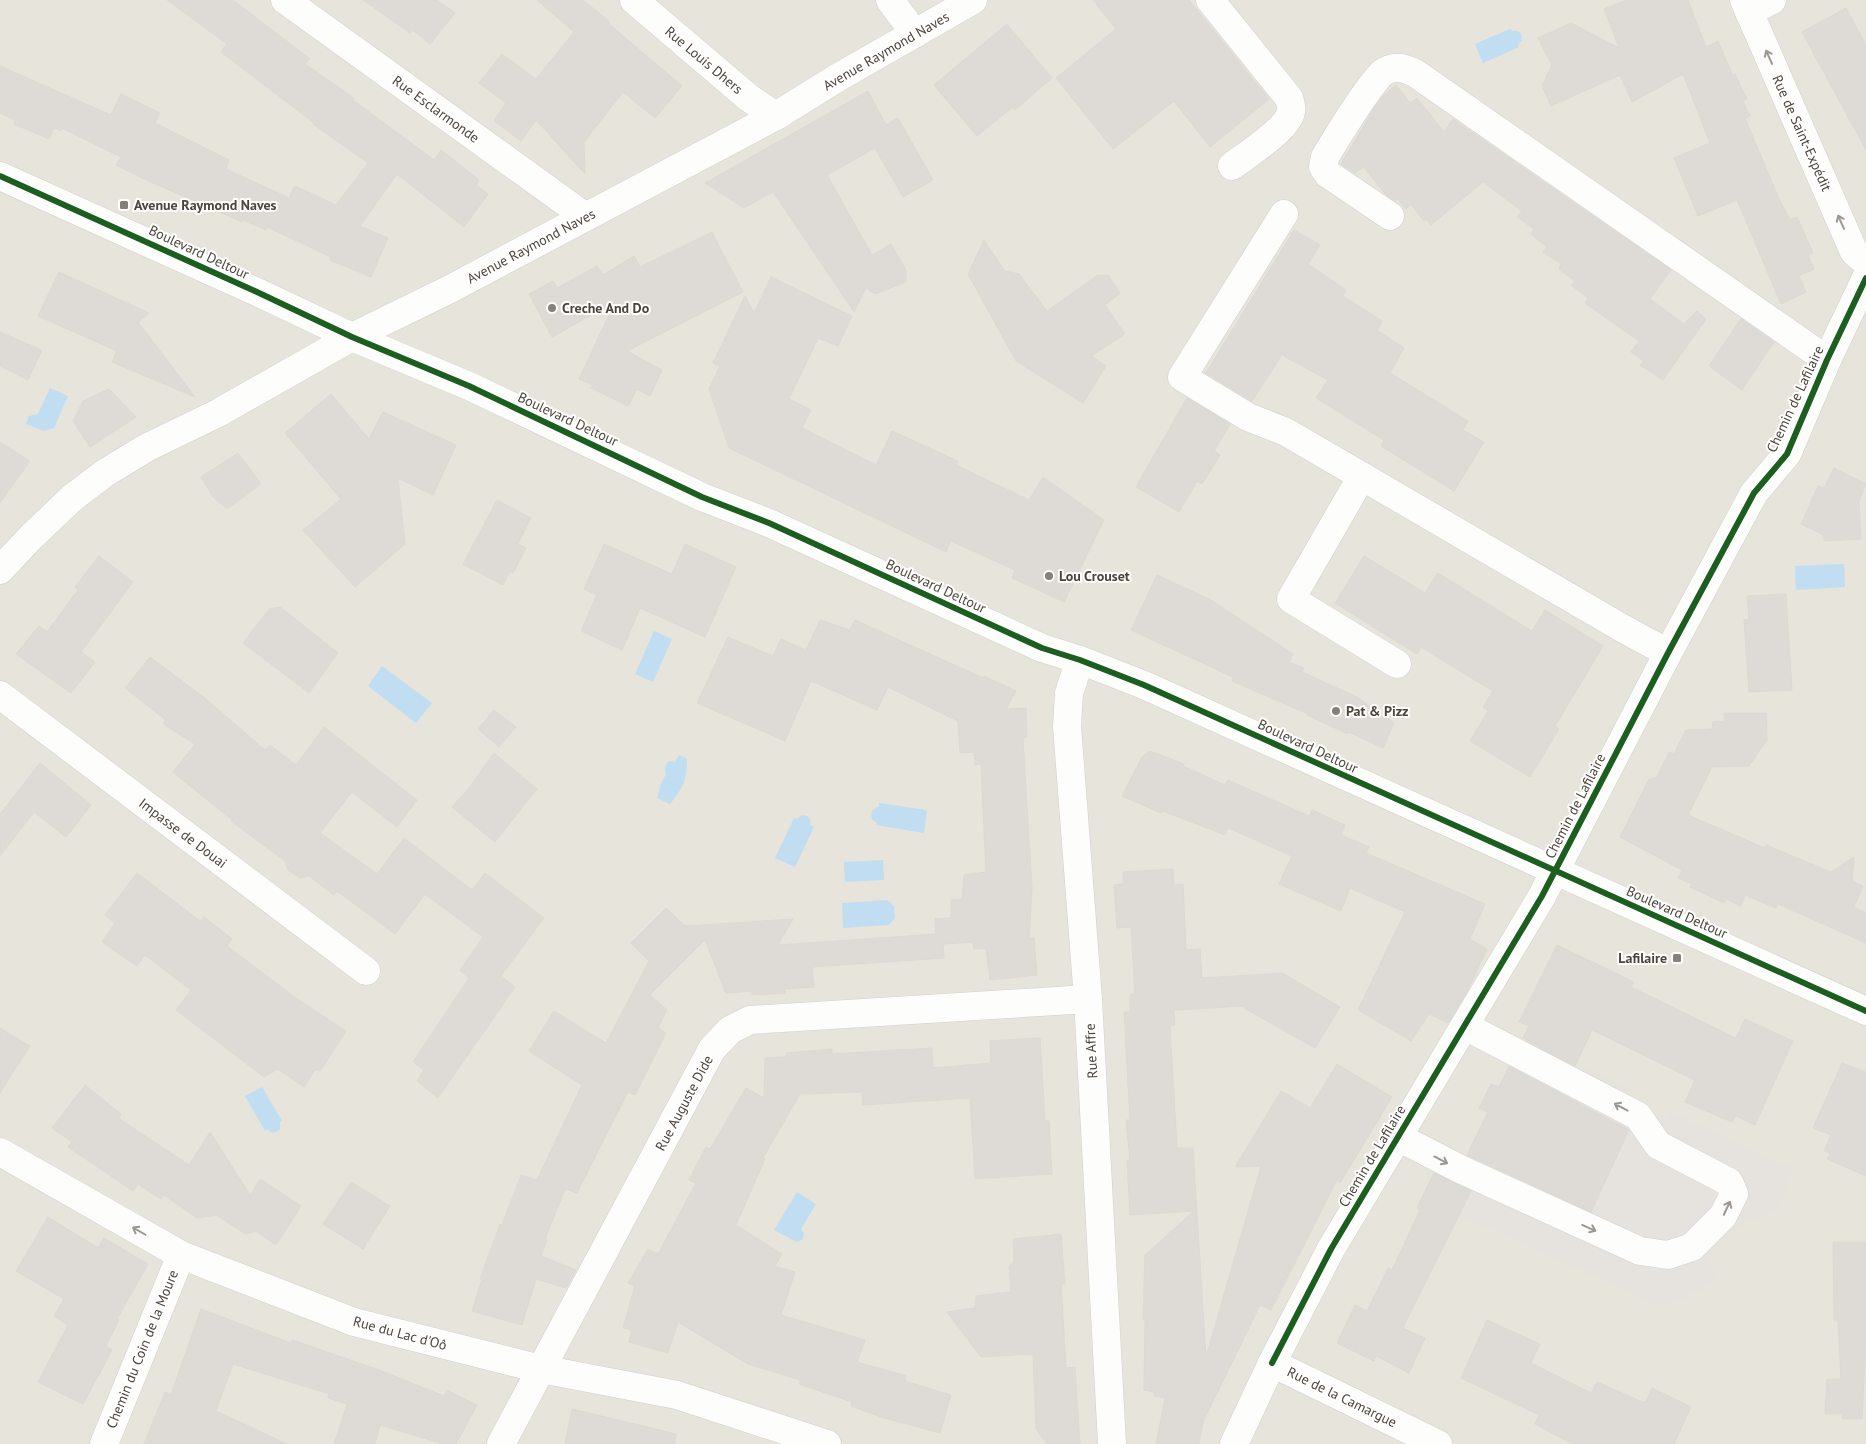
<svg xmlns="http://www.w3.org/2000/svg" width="1866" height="1444" font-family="'PT Sans',sans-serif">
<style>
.residential{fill:#e7e4dc}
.parking{fill:#e6e3df}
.water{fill:#c0ddf1}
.building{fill:#dedbd6;stroke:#dcd9d4}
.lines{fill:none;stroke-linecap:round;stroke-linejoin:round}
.minor-casing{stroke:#d2d0cb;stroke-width:29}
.minor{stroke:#fdfdfc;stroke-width:28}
.cycleway-casing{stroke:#fff;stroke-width:9}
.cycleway{stroke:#1b5e20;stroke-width:6}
.oneway{stroke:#9b9791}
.poi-dot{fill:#868178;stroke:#fff;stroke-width:2}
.labels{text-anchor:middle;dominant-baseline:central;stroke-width:4;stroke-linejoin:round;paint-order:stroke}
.street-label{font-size:14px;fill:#4b4439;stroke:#fff}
.poi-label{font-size:14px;font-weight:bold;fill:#4b4439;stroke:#fff;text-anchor:start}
</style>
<rect width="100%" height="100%" fill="#f4f2ee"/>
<rect class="residential" x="0" y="0" width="1866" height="1444"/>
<path class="parking" d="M1537,1047L1627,1089L1623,1098L1666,1118L1669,1111L1795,1169L1775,1213L1716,1234L1707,1260L1717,1281L1670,1305L1652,1303L1459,1215L1473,1186L1588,1220L1633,1120L1527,1070Z"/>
<g class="water">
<path d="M1510,29L1512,31H1518L1521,34L1522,40L1518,45L1519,47L1483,63L1475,44Z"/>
<path d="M50,388L68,396L54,428L44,431L26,424L29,416L38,414Z"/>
<path d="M1844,564L1845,587L1796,590L1795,566Z"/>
<path d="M654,631L672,639L653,682L635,674Z"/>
<path d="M382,666L432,703L416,723L368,686Z"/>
<path d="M679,755L687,759C687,780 683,788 670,804L657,798L661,784L666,774C664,768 665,766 669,761L675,762Z"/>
<path d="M879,803L927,810L924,833L876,825L877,823C871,820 871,817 872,811L879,806Z"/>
<path d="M802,815L807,816L811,820L810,825L814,827L795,867L775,858L794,818L797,819Z"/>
<path d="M883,860L884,880L845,882L844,862Z"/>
<path d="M887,900L894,906L895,918L889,925L843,928L842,903Z"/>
<path d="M262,1087L282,1121L280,1122V1129C275,1133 272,1134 267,1129L265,1131L245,1096Z"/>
<path d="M797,1192L816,1204L801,1229L804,1233L803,1239L797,1242L774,1230Z"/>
</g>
<g class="building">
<path d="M167,0H233L310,59L305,64L354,98L353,100L434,160L441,150L479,180L476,185L488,194L464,227L397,174L360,226L388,238L371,277L330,260L331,257L267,227L266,230L243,220L242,222L142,178L116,165L121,157L62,128L61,131L54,128L49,139L14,124L15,120L0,113V66L111,115L121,94L160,113L155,123L229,160L226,169L289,198L295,186L336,205L368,163L313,124L314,123L221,52L227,44Z"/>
<path d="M363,0H437L455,13L430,44L413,30L410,33Z"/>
<path d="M537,0H583L610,22L609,24L682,86L655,118L623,92L584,142L585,174L536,120L521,141L494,121L506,103L479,83L502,54L536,79L574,32Z"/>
<path d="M1093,0H1189L1269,99L1210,147L1174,101L1113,149L1056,78L1116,29Z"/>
<path d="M1627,0H1688L1706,47L1718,41L1733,76L1735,74L1747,99L1743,101L1750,116L1745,118L1780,201L1790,220L1797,217L1813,253L1808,255L1814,269L1799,276L1806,292L1781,304L1737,200L1698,216L1674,158L1710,143L1683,74L1632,102L1620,75L1551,106L1542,86L1552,65L1538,38L1571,23L1619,48L1604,9Z"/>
<path d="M1846,8L1866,45V150L1802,32Z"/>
<path d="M1007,24L1052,78L1015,110L1013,107L977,136L934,85Z"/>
<path d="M1396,85L1410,103L1417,98L1444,132L1453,119L1671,270L1650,299L1684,324L1697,311L1706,319L1663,380L1640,365L1644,361L1631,352L1639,341L1585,303L1588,298L1571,285L1575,281L1559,269L1561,264L1543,252L1547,247L1531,234L1534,229L1517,217L1522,211L1483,182L1431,225L1426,219L1424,221L1411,204L1406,209L1398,199L1396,201L1386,195L1364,167L1355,173L1341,164L1376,105L1383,96Z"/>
<path d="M868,91L886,125L898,118L933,180L903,197L875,148L827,175L872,255L891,244L906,270V282L875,294L866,288L854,312L773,192L744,208L705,183Z"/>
<path d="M1294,230L1320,245L1308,264L1346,290L1343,296L1382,321L1377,330L1404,348L1390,373L1468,421L1463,430L1484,442L1454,491L1381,446L1384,440L1316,398L1328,380L1282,355L1252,401L1206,373Z"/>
<path d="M712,232L743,292L627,351L662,370L650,396L637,389L628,406L591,388L593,385L579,379L615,302L552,337L529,294L553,281L557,288L597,266L603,275L634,256L640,267Z"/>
<path d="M984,240L1005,271L1019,274L1047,311L1098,275H1108L1120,293L1105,305L1125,334L1091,356L1106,366L1083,403L1016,361L968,274Z"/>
<path d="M59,272L149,313L138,322L195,397L112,362L117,351L38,316Z"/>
<path d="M771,277L852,316L838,346L818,338L789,399L811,410L802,428L876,465L892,431L958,461L956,465L1029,500L1043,477L1104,520L1064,602L1012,578L1015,570L951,541L946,552L729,448L709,389L720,366L713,363L745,296L754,313Z"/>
<path d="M1741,319L1774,342L1742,390L1709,366Z"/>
<path d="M0,332L42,350L28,380L0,366Z"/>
<path d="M109,389L136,417L90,447L73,421L83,401Z"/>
<path d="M331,394L369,439L383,412L456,445L433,495L398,478L405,544L355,587L303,530L341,499L285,433Z"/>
<path d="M1187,398L1230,424L1214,451L1220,455L1202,484L1197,481L1179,512L1136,487Z"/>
<path d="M0,442L30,461L0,503Z"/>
<path d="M238,453L261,484L227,509L213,497L201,477Z"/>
<path d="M1834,468L1866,484L1859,501L1861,539L1824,541V535L1801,524L1818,486L1824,488Z"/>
<path d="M497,500L531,518L518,544L526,548L513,573L510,571L503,585L463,564Z"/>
<path d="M604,544L672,574L685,544L736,567L705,637L640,608L622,650L581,631L597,595L584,589Z"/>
<path d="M99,556L133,582L81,652L95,662L71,693L16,654L39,626L47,632L78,590L75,587Z"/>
<path d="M1364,556L1425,593L1438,573L1532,631L1545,610L1603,646L1555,726L1559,729L1530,777L1470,741L1488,711L1483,707L1493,691L1421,647L1417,654L1335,603Z"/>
<path d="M1157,575L1211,600L1293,654L1289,662L1304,668L1302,672L1357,697L1394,723L1383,748L1349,732L1348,734L1307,715L1308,714L1232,681L1233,677L1131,630Z"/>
<path d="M1786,594L1792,690L1749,692L1744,620L1749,619L1747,596Z"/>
<path d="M280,607L338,653L309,693L243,643L269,609Z"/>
<path d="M820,620L850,630L855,620L983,678L984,676L1016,691L1006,709L1026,708L1027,737L1023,738L1032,888L1029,938H1034L1037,975L990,980L986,948L974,949L973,942L943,944L944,958L812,967L814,987L785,989V993L752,995V991L726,993L705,940L650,995L667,1010L658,1028L666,1033L635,1095L628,1092L577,1193L565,1189L545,1239L547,1240L541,1256L576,1270L566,1288L536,1279L522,1325L472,1311L482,1279H480L500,1224L502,1225L521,1175L537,1180L582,1085L529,1051L554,1011L606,1043L649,961L631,943L666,908L685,926L793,919L778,945L936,934L935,919L951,918V900L962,899L964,875L986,872L981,764L975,765L974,752L960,753L958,721L888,687L877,710L811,681L785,741L697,703L728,637L773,656L781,639L806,650Z"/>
<path d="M150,657L206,699L265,750L270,745L296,765L324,727L417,800L397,827L352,792L320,833L377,874L404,838L472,890L485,873L544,918L501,976L515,987L438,1098L417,1081L424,1070L413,1062L469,978L460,970L483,937L425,894L395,934L337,891L334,895L309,876L300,878L288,870L285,861L231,821L232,820L173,772L195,744L163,724L166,720L125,688Z"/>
<path d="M494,710L516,727L499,747L478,729Z"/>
<path d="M1724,713H1766L1767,740L1749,766L1712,767L1688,815L1765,848L1766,845L1831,872L1854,857L1852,881L1863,886L1854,907L1866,913V943L1778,904L1776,908L1745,895L1741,906L1726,899L1724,903L1690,887L1692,884L1678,878L1682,870L1620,837L1649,779L1656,778L1669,752L1674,754L1686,730L1712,729L1713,722L1725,721Z"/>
<path d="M1150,751L1184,764L1183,766L1225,785L1228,780L1309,816L1312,810L1345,825L1341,835L1369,847L1366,853L1485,904L1470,939L1487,949L1467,992L1448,1023L1429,1014L1411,1041L1358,1010L1405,912L1350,888L1341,911L1279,884L1289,862H1293L1290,861L1292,856L1228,828L1225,835L1163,811L1161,813L1122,796L1142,757Z"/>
<path d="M494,753L537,789L495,842L452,807L468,789Z"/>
<path d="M40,763L91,805L66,837L34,812L0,856V814Z"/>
<path d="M1173,869L1174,885L1183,884L1186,950L1200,949L1202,978L1282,973L1340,1007L1315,1048L1244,1008V1006L1174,1010L1175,1025L1170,1026L1177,1148H1193L1206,1357L1261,1166L1235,1167L1281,1091L1310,1108L1337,1064L1392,1097L1340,1183L1337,1180L1271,1310L1260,1305L1203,1422L1199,1444H1156L1165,1398L1154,1396V1392L1144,1390L1145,1320H1143L1145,1255L1194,1211L1130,1215L1127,1160H1130L1126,1120H1130L1124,1012H1130V995L1135,994L1131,927L1117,928L1114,885L1123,884V872Z"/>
<path d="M137,873L200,921L204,917L232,939L227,946L296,998L346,1031L320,1071L315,1069L304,1087L278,1069L264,1077L176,1010L191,990L145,955L137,966L102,942L115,923L105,915Z"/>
<path d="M1557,945L1634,982L1631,987L1736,1038L1745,1019L1793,1041L1755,1125L1736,1116L1732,1122L1685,1102L1695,1080L1592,1030L1575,1066L1523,1038L1529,1026L1519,1022Z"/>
<path d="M0,1028L30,1046L0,1093Z"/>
<path d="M1040,1038L1045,1121H1049L1052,1174L975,1179L970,1098L863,1105L862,1092L800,1094L763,1158L765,1159L736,1225L782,1254L775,1266L795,1272L781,1315L865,1340L857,1362L906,1376L905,1381L951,1395L940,1433L881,1417L851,1406L852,1402L799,1384L800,1380L748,1364L678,1322L668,1353L629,1342L632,1330L623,1328L635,1286L628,1283L648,1249L658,1254L696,1183L689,1180L706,1147L710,1149L746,1088L764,1098L765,1058L786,1057L787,1053L832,1049V1054L932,1048L933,1068L991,1063L990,1041Z"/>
<path d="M1842,1063L1866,1072V1176L1827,1159L1830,1153L1824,1151L1831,1135L1813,1128Z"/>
<path d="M1509,1066L1629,1130L1591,1212L1467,1155L1488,1112L1479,1108L1491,1084L1499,1087Z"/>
<path d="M85,1085L121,1114L118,1118L189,1165L210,1132L250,1195L260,1179L301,1206L276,1245L256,1231L246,1234L216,1215L197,1218L164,1195L161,1199L138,1184L133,1191L68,1147L72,1142L52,1128Z"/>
<path d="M1434,1173L1471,1191L1403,1328L1425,1338L1409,1373L1376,1356L1374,1361L1337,1343L1355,1305L1367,1311L1388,1268L1392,1270L1420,1210L1417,1208Z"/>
<path d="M351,1182L390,1206L363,1249L323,1224Z"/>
<path d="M48,1217L98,1248L104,1238L148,1264L117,1319L119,1320L106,1346L112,1350L83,1404L38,1382L68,1325L54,1316L64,1299L16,1271Z"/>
<path d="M1061,1234L1065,1284H1061L1066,1368L1075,1367L1080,1444H1047L1036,1429L1033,1354L981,1357L947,1312L975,1308L976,1296L1011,1292L1009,1266L1014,1262L1013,1239Z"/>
<path d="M1833,1242H1866V1340L1862,1419H1843L1842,1414H1825L1827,1379H1841L1838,1320H1834Z"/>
<path d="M201,1309L291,1343L292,1340L382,1371L444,1396L447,1390L477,1405L456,1444H443L380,1425L375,1444H334L347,1404L328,1398L329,1394L233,1364L216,1411L287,1444H144L165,1392L171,1395Z"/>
<path d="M1487,1320L1540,1344L1531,1363L1591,1393L1597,1382L1645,1403L1652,1388L1691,1407L1674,1444H1573L1535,1424L1539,1415L1461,1378Z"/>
<path d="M572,1409L676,1434L675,1444H565Z"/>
</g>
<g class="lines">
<defs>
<g id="minor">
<path d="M285,0L586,217"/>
<path d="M634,0L749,98L776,116"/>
<path d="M890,0L915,34"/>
<path d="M1210,0L1289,98C1291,105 1293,110 1289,117C1282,132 1247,155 1232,166"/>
<path d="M1744,0L1854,252L1866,262"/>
<path d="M1749,12L1772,0"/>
<path d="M0,176L257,292L352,337L469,386L702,497L769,523L1042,648L1080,660L1144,685L1866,1011"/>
<path d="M1284,214L1182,377L1248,417L1286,432L1622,628L1668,653"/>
<path d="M1390,216L1328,174L1323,167L1325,157C1334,142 1374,76 1385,71C1397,65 1404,68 1415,73L1827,360"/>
<path d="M1362,476L1291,599L1397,664"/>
<path d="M0,570L31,537L72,498L105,473L146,448L218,413L352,337L450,289L776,116L837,78L973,0"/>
<path d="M1080,660L1069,693L1067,726L1088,999L1112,1444"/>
<path d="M0,695L366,971"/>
<path d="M1398,1137L1460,1169L1640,1251L1668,1255L1692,1247L1723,1216L1734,1194L1729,1182L1658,1145L1638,1116L1465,1026"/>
<path d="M0,1152L181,1255L354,1322L541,1369L677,1395L827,1444"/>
<path d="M1272,1363L1438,1444"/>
<path d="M104,1444L181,1255"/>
<path d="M501,1444L712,1049L730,1030L750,1020L1088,999"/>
<path d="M1234,1444L1272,1363L1331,1249L1542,896L1668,653L1754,493L1787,454L1827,360L1866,278"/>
</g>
</defs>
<use href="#minor" class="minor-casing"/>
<use href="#minor" class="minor"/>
<defs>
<g id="cycleway">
<path d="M0,176L257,292L352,337L469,386L702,497L769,523L1042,648L1080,660L1144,685L1866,1011"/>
<path d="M1272,1363L1331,1249L1542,896L1668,653L1754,493L1787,454L1827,360L1866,278"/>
</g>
</defs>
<use href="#cycleway" class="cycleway-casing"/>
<use href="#cycleway" class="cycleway"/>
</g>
<defs><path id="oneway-shaft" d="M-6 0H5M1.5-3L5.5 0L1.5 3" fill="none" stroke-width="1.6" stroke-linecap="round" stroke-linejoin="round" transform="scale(1.25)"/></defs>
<g class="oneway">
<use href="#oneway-shaft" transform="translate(1769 57) rotate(-114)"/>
<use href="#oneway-shaft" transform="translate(1841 222) rotate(-114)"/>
<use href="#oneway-shaft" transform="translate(1621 1107) rotate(-152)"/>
<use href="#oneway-shaft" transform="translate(1441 1160) rotate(28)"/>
<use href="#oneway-shaft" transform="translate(1727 1208) rotate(-65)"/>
<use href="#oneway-shaft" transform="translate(1589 1228) rotate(24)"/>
<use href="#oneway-shaft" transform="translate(139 1231) rotate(-150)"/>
</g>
<g class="poi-dot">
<rect x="119" y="200" width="10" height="10" rx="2.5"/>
<circle cx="552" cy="308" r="5"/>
<circle cx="1049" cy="576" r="5"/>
<circle cx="1336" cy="711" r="5"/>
<rect x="1672" y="953" width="10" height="10" rx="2.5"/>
</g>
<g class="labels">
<g class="street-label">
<text transform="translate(886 51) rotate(-30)">Avenue Raymond Naves</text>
<text transform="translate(704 60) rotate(40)">Rue Louis Dhers</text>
<text transform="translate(436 109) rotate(36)">Rue Esclarmonde</text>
<text transform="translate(1802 133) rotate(66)">Rue de Saint-Expédit</text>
<text transform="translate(531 246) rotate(-28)">Avenue Raymond Naves</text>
<text transform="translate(199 252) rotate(25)">Boulevard Deltour</text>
<text transform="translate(1795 399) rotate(-65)">Chemin de Lafilaire</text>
<text transform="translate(568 419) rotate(25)">Boulevard Deltour</text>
<text transform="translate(936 586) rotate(25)">Boulevard Deltour</text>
<text transform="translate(1308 746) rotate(25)">Boulevard Deltour</text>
<text transform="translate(1575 806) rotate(-63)">Chemin de Lafilaire</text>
<text transform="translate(183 833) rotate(37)">Impasse de Douai</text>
<text transform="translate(1677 912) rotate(24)">Boulevard Deltour</text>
<text transform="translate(1091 1051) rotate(-93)">Rue Affre</text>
<text transform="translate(684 1103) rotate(-62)">Rue Auguste Dide</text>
<text transform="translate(1372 1156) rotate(-59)">Chemin de Lafilaire</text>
<text transform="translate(400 1333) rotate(15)">Rue du Lac d'Oô</text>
<text transform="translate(142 1349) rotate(-68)">Chemin du Coin de la Moure</text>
<text transform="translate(1342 1397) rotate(26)">Rue de la Camargue</text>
</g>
<g class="poi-label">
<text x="134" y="205">Avenue Raymond Naves</text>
<text x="562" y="308">Creche And Do</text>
<text x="1059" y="576">Lou Crouset</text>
<text x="1346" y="711">Pat &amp; Pizz</text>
<text x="1667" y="958" text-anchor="end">Lafilaire</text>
</g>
</g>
</svg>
